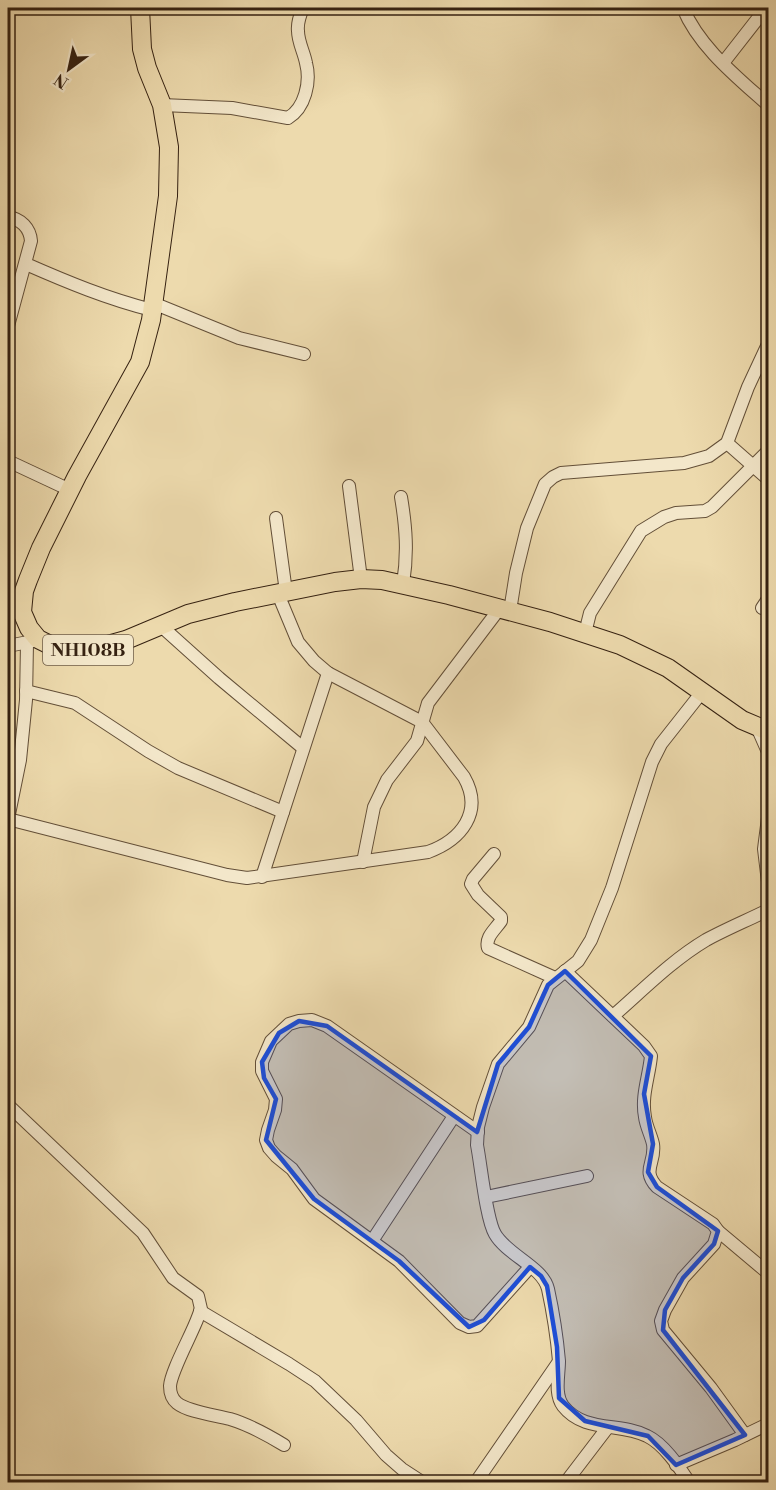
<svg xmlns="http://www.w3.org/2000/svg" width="776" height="1490" font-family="'Libre Bodoni',serif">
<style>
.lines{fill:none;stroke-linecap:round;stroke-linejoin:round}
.minor-casing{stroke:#634f38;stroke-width:14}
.highway-casing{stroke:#352111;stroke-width:20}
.minor{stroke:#f3e7ca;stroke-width:12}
.highway{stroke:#eddaad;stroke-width:18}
.marked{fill:#1d4ed8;fill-opacity:0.2;stroke:#1d4ed8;stroke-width:4.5;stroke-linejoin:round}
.labels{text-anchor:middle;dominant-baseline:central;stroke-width:4.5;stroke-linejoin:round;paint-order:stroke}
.shield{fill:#f3e7ca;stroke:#6e5c48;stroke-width:1.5}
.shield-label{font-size:18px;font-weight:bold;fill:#352111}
</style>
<rect width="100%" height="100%" fill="#eddaad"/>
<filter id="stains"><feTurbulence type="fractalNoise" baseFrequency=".00333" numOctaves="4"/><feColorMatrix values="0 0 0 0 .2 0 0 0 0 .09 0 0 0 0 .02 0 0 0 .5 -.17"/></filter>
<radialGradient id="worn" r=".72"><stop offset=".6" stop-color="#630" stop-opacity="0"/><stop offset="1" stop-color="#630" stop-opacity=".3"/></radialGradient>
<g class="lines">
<defs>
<g id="minor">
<path d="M683,8C699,47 737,77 768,105"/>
<path d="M723,63L766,8"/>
<path d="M162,105L232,108L288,118C305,108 311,82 306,63C304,52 298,42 298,31C297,23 300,15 303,8"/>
<path d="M8,217C21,219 30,228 31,241L8,326"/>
<path d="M26,264C67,282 108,299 152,310"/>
<path d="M153,303L239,338L304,354"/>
<path d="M727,443L768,479"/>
<path d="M8,461L70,490"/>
<path d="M349,486L361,579"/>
<path d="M401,497C406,527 408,553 403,584"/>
<path d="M276,518L286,592"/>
<path d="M762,608L768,599"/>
<path d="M510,611L516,573L527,528L545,484L553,477L561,473L684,463L709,456L727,443L748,387L768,344"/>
<path d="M160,625L219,678L303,748"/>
<path d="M585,633L590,613L641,531L664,517L676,513L705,511L712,507L768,451"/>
<path d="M8,646L33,641"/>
<path d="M26,691L75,703L148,751L178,768L283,812"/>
<path d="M757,727L768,752"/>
<path d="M768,818L764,849L768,882"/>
<path d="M8,819L227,875L247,878L428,852C461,840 484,812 464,777L422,722L328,673L314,661L298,642L278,594"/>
<path d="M8,819L20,760L26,700L27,643"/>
<path d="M494,854L473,879L471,884L478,895L501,917V921C495,930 485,937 488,948L555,978"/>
<path d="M363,862L374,807L387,780L417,741L428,703L500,608"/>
<path d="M262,877L328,673"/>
<path d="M565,971L644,1046L651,1056C649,1077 641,1096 645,1117C646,1126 651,1135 653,1144C656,1163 641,1170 657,1187L713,1224L718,1231L714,1244L683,1278L665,1310L661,1321L663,1330L711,1388L745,1435"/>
<path d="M613,1016C643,990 671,961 706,940C726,929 748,920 768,910"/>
<path d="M8,1105L143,1233L173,1278L198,1296L201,1309L198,1317C192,1334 171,1371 170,1386C170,1392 172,1399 177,1403C188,1412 215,1415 230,1419C250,1425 266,1434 284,1445"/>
<path d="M478,1132L327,1026L312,1020L299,1021L289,1024L271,1041L262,1062V1071L276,1099L275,1110L268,1130L266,1140L269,1148L276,1156L292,1169L314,1199L399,1261L460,1323L469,1327L477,1326L530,1267"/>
<path d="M486,1197L587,1176"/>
<path d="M718,1231L768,1273"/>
<path d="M372,1241L454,1116"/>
<path d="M200,1311L289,1364L315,1381L356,1420L386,1455L402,1469L422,1482"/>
<path d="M676,1465L735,1440L768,1424"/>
<path d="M476,1482L558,1363"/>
<path d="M566,1482L608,1427"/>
<path d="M689,1482C679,1467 664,1444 647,1436C620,1422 584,1433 563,1406C554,1394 559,1375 559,1361C557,1338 553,1312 548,1289C543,1267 507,1255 495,1234C486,1219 481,1165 477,1145L478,1127L483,1107L498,1064L529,1027L548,985L578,961L591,940L612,888L652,762L661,744L702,692"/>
</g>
<path id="highway" d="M140,8L142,49L147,68L162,105L169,147L168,196L151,320L140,362L77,476L41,548L28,580L24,591L22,612L29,628L38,639L52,646L72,650H90L126,640L188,614L235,602L335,582L361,579L382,580L449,595L550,622L620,645L668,668L742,720L768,731"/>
</defs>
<use href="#minor" class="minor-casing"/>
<use href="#highway" class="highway-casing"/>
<use href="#minor" class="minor"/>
<use href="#highway" class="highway"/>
</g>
<path class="marked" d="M565,971L651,1056L644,1094L653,1144L648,1172L657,1187L718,1231L714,1244L683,1278L665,1310L663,1330L745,1435L676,1465L648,1436L585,1421L559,1398L557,1347L547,1286L541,1276L530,1267L484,1320L469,1327L399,1261L314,1199L266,1140L276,1099L264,1078L262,1062L279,1033L299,1021L327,1026L477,1132L498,1064L529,1027L548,985Z"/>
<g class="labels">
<rect class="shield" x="43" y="635" width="90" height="30" rx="4.5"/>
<g class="shield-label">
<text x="88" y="650">NH108B</text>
</g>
</g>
<rect width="776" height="1490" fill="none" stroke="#eddaad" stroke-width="30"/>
<rect x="9" y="9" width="758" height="1472" fill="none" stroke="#352111" stroke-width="3"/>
<rect x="15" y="15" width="746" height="1460" fill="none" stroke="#352111" stroke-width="1.5"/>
<g transform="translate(69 69) rotate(213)" stroke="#f3e7ca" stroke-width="4.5" paint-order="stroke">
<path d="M0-4.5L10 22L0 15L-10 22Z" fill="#352111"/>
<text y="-9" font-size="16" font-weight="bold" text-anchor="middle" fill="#352111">N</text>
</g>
<rect width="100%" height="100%" filter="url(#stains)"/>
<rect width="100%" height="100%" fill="url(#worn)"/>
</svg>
